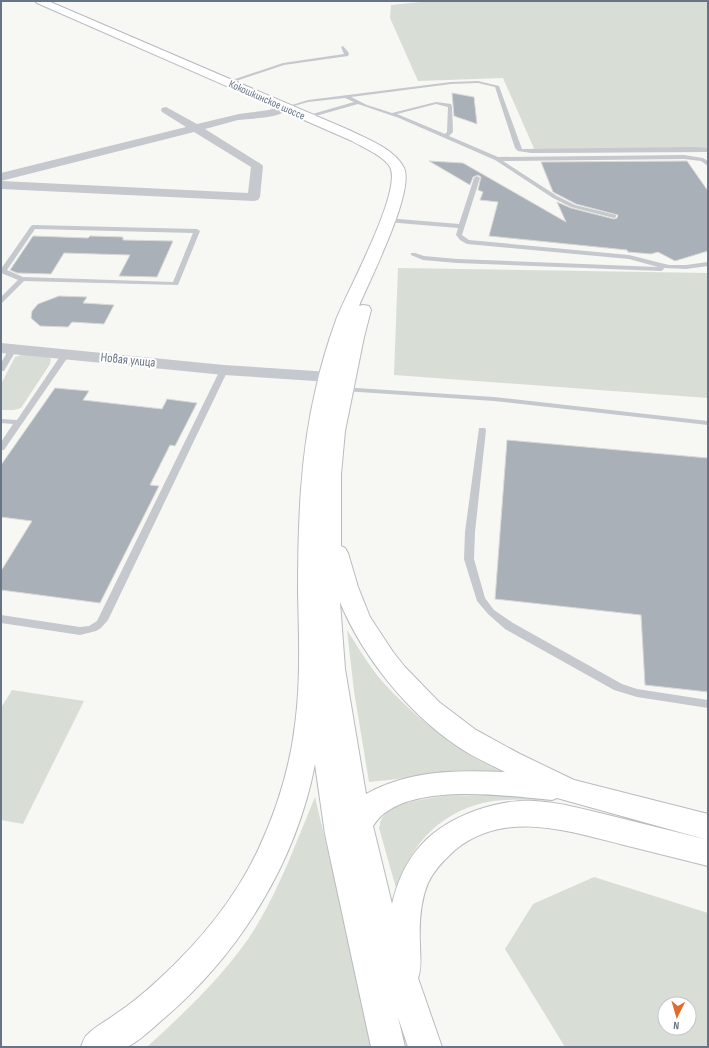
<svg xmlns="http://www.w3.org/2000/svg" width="709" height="1048" font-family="'Sofia Sans Condensed',sans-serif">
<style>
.green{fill:#d8ded5;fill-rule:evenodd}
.building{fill:#aab0b7;stroke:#d9d9d7}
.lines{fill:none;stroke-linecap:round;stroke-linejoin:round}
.secondary-casing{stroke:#b8bbc0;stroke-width:2}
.lane{fill:#c5c8cc;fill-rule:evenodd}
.street{fill:#c5c8cc;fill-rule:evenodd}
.secondary{fill:#fff;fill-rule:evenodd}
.labels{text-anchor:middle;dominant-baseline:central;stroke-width:4;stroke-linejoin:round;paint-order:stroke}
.far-street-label{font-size:11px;fill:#677485;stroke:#fff}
.street-label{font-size:13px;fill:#677485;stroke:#fff}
</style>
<rect width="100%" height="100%" fill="#f7f7f4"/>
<g class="green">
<path d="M430,1H708V151L536,153L503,78L418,81L390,18L391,5Z"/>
<path d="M398,268L708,273V398L394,375Z"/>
<path d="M21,355L47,356L51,359L50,364L21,408L14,410H1V384L15,357Z"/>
<path d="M347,630C358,647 369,666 382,681C415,718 459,752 504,773L417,777L369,782L354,691Z"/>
<path d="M12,690L84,701L23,824L1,820V708Z"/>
<path d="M444,796H507L545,800C528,800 510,799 493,801C443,809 412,842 396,888L379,828C380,825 380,821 382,818C391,802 426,799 444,796Z"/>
<path d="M315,797L374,1047H147C185,1012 230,970 257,925C281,885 297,840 315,797Z"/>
<path d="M594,877L708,913V1047H565L505,949L533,904ZM665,1004H689V1028H665Z"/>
</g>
<g class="building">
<path d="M452,93L474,97L477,124L454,116Z"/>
<path d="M429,161L463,163L566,222L557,202L571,208L614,219L617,218L618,215L576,204L553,192L541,162L687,161L708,191V251L675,261L658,252L651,254L628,252L627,250L489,236L498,202L480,200L483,192L478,190L481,177L478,175L473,177L470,185Z"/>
<path d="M33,236L88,238L90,236L123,237V240L173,241L157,277L119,276L130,255L64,253L51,274L17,273L10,270Z"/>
<path d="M59,296L87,297L83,303L114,305L104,324L72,322L68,327L40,326L31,318L32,311L38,304Z"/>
<path d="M55,388L89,391L83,400L162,409L167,399L197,403L175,446L170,445L150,485L159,486L100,603L1,590V571L32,521L1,517V465Z"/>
<path d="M507,440L708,458V692L645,685L641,615L495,599Z"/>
</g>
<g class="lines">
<defs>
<path id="secondary" d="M35,1H48L349,130C367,139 395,149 404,168C415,192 369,281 359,306L363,305L369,306L371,310L364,337L345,431L341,474V546L345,548L348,553L358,587L370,617L393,652L405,667L439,702L476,730L520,754L574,780L708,814V840L557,798L552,800C506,796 401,780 373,826L392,904C404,854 430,827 477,810C495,804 514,800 534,801C559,802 583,809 608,815C641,823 675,832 708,840V866C679,859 649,851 620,844C565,830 504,810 455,850C445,859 434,870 428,883C420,902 419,925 420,945C420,957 422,967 418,978L442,1047H408L398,1017L405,1047H371L325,834L315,764C296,863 239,955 162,1020C155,1026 135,1045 126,1047C115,1048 93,1047 81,1047C83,1042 84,1037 88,1034C96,1026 108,1020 117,1013C131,1004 145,992 157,981C198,944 236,898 259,848C277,809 290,767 295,725C301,681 299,636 298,592C298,524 300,455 316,388C321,365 328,342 336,320C346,293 403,191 390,167C384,156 362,147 352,141L37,3ZM340,602C362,656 408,713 457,746C471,756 489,764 505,772C457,770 409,770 366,794L345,669Z"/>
</defs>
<use href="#secondary" class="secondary-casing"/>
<g class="lane">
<path d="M343,46L349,53L348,56L284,65L230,83L226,82L283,63L344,54L341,47Z"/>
<path d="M478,81L499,86L522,149L696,147L708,148V152L531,153L518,151L515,148L495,87L478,83L451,84L351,97L367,105L392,113L436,102L451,104L452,107L453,132L449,136L498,157L684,155L703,158L708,161V166L701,161L684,159L503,161L557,196L575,205L616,215V217L614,218L571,207L553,198L495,160L399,118L358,104L305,119L302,117L354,102L345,98L308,102L284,109L282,108L308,100L451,82ZM436,104L448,107L447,132L445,134L397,114Z"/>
<path d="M477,176L480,178L462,235L469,240L629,255L669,265H686L708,262V266L686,269L664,268L663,270L661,271L457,263L423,260L411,255V253H415L424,256L457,259L658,267L629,259L467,244L460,240L456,235L458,228L387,222L384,220L387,218L459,224L474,178Z"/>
<path d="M33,225L197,229L200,231L178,285L24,281L3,302L1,303V297L18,280L1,273V269L31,226ZM35,229L193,233L173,282L23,277L7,270Z"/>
<path d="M10,347H16L17,349L4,371H1V363Z"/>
<path d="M63,352H69L70,354L4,450H1V442L13,424L1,423V419L17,420Z"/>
<path d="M221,368H224L228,370L108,620L101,628L96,631L80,635L1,623V615L80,627L89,626L97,621Z"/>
<path d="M341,387L494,397L708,421V425L494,401L344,391L340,389Z"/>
<path d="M479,428H485L486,430L475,532L474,559L485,598L494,610L513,623L622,684L637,689L708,700V708L637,697L614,690L505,629L488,614L477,601L464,559L465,532Z"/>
</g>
<g class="street">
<path d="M284,105L288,106L289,108C280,119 252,118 238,120C227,123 216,126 205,129L261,164L263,166L260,197L258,200L254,201L1,189V181L248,193L251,167L194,132L1,181V173L186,127L162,112L161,110L162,108L166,107L197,124L239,114L269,110Z"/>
<path d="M1,343L224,365L345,373L351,375L353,378L351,381L345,383L224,375L1,353Z"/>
</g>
<use href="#secondary" class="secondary"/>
</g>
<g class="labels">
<g class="far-street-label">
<text transform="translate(267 100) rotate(24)">Кокошкинское шоссе</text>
</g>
<g class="street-label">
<text transform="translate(128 360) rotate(6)">Новая улица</text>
</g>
</g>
<rect width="709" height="1048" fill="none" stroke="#677485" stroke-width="4"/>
<g transform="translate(677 1016) rotate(185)"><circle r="19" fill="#ffffff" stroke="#c2c7ce"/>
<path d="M0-3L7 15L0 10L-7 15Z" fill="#df6c2d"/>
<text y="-6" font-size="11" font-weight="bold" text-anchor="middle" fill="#677485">N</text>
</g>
</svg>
